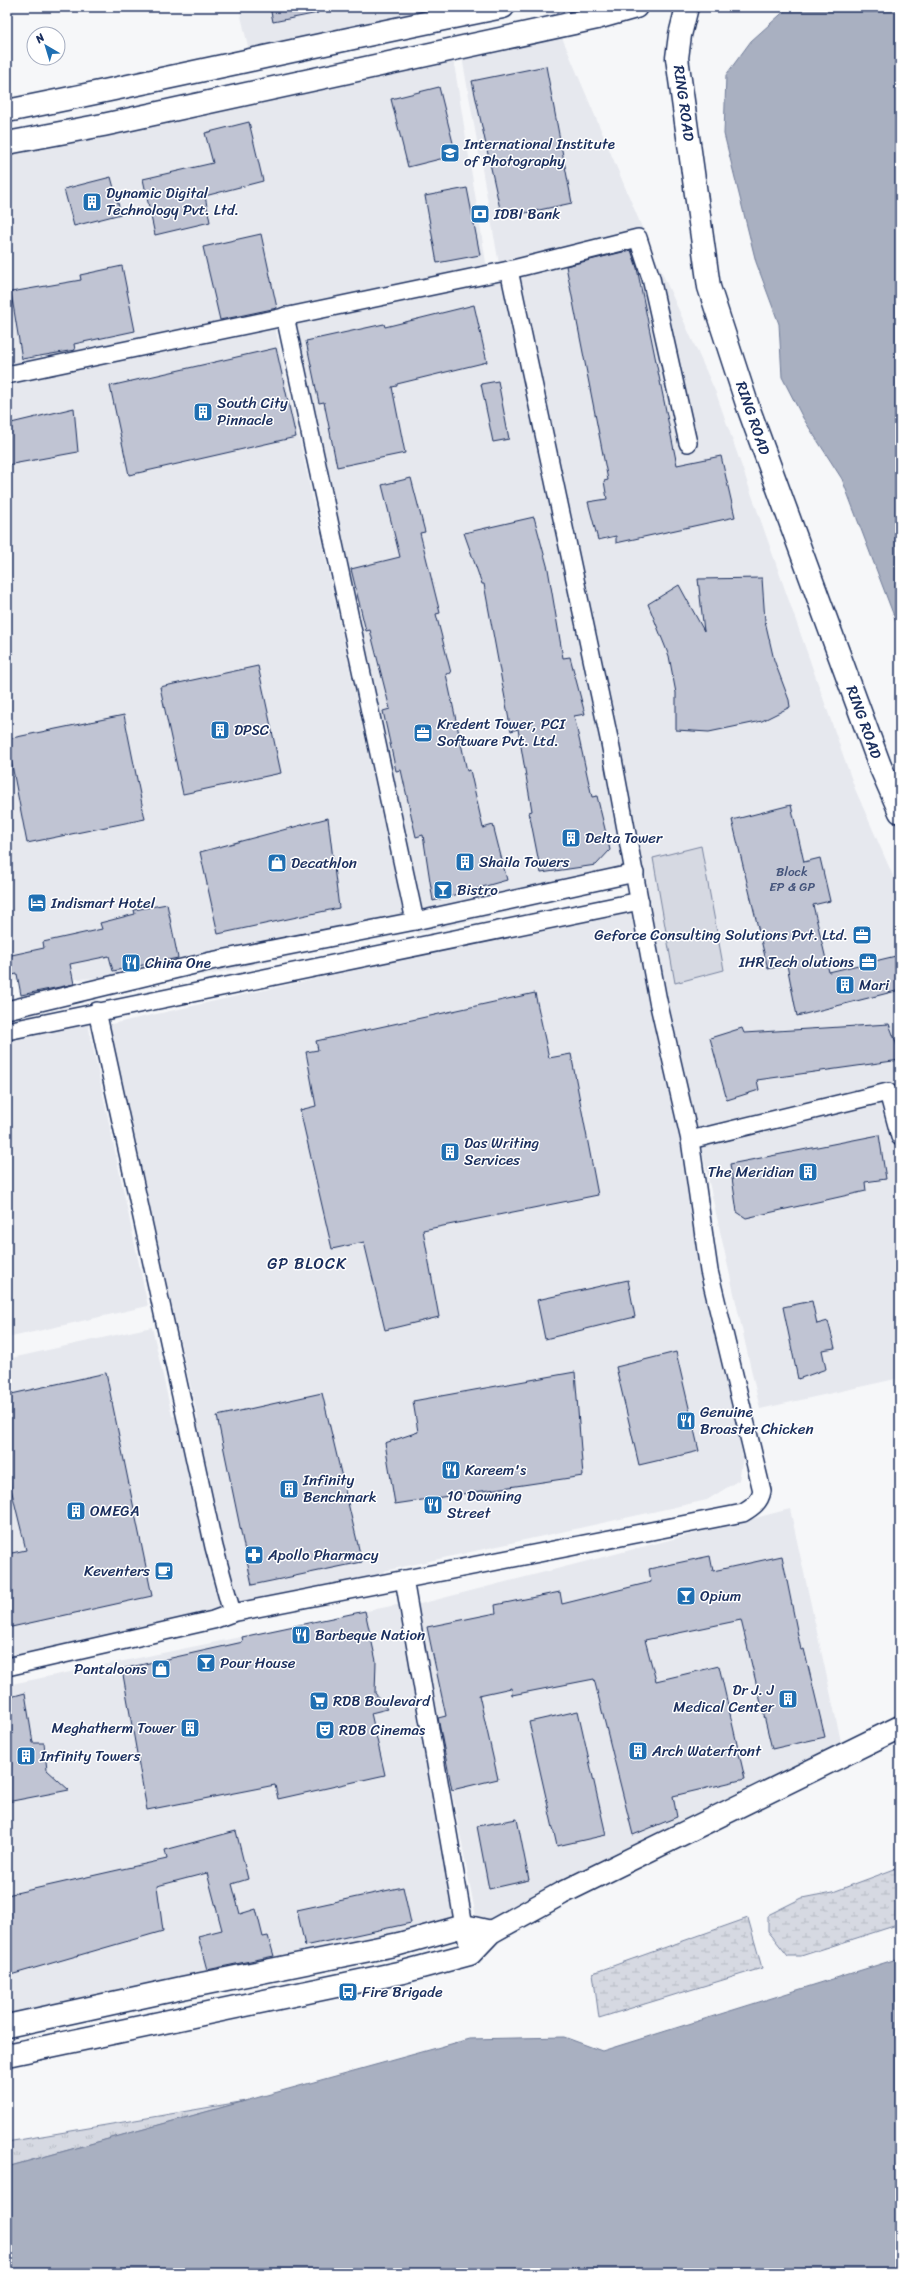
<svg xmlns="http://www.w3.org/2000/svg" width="907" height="2280" font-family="Sriracha,sans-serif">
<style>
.built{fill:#e6e8ee}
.green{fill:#d6d9e2;stroke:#7884a0}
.wetland{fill:url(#wetland-marsh);stroke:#7884a0}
.park{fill:url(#park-tufts);stroke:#7884a0}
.water{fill:#a9b0c1;stroke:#707c99}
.building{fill:#c0c4d3;stroke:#1b2f5e}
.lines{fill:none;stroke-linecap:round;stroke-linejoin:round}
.street-casing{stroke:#1b2f5e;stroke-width:20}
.secondary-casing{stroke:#1b2f5e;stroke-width:25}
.street{stroke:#fff;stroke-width:17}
.secondary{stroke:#fff;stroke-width:22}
.labels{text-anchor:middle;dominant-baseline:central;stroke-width:3;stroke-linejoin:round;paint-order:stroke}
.number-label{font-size:13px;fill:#44547b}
.street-label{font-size:15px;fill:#1b2f5e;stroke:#fff}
.poi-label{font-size:15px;fill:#1b2f5e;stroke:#fff;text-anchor:start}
.neighbourhood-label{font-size:16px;letter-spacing:1px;fill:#1b2f5e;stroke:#fff}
</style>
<defs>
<pattern id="wetland-marsh" width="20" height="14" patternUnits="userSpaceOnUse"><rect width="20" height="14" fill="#d6d9e2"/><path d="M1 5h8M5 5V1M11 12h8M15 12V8" fill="none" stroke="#b7bbc4"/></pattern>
<pattern id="park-tufts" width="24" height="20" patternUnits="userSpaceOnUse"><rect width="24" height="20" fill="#d6d9e2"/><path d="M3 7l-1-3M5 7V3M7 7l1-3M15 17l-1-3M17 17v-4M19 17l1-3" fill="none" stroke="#b7bbc4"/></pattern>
</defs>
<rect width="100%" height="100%" fill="#f6f7f9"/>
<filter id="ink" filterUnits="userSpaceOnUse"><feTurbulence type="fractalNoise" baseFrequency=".025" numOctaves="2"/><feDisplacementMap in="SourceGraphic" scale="8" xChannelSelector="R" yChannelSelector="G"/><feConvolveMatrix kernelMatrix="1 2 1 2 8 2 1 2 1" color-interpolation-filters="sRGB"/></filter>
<g filter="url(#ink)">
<g class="built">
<path d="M239,7H462L249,51Z"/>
<path d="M561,35L646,237L716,393L855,789L900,892V1378L760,1409L641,880L417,934L295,325L502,281L462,57Z"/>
<path d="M452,51L487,269L7,371V144Z"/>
<path d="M275,327L407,930L208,975L7,981V385Z"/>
<path d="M630,909L717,1304L743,1458L739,1480L707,1500L384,1571L377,1590L7,1664V1359L152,1327L172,1416L198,1419L107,1025Z"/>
<path d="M88,1024L148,1306L7,1338V1040Z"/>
<path d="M790,1509L842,1746L493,1919L477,1922L416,1605Z"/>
<path d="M401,1604L464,1918L206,1978L7,2019V1685Z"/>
</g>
<path class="green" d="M701,846L724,970L675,983L653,858Z"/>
<g class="wetland">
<path d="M900,1867V1924L801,1956H788L768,1931V1915L802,1898L833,1892Z"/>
<path d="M748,1918L762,1968L599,2018L593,1973Z"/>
</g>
<path class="park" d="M246,2101L7,2167V2142Z"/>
<g class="water">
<path d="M789,7H900V632L842,479L803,418L782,377L779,324L756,262L724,134L726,75L751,41Z"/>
<path d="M900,1958V2273H7V2167L469,2039L564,2037L602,2051Z"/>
</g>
<g class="building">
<path d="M270,7H317L318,13L273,22Z"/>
<path d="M546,66L572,203L502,218L472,81Z"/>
<path d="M439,87L456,155L408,167L391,99Z"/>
<path d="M249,122L263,181L205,196L210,222L155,235L143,179L213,163L205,133Z"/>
<path d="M111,177L121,214L74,226L64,189Z"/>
<path d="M467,188L480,255L437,263L425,196Z"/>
<path d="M261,234L277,308L220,320L203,247Z"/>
<path d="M631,250L637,268L677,465L721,456L735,517L616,543V536L598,540L588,502L607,499L604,481L608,480L566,266Z"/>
<path d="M122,266L135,331L74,344L75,350L22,359L11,292L81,280L80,275Z"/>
<path d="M474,305L487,362L397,384V386L392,387L405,453L337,467L324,402L319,403L306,341L384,324L385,327Z"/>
<path d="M276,348L296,437L129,475L110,386Z"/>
<path d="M498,381L509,439L493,442L481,384Z"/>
<path d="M74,408L78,452L7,465V424Z"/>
<path d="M411,478L425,532L420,533L440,613L436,614L451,673L446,674L467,771L470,770L483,828L493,825L507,880L433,901L423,835L416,837L401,770L396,771L383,711L390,709L370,630L366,631L351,569L400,557L382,485Z"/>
<path d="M534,517L548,569L563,658L570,657L585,714L574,716L592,797L597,796L610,850L596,865L541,873L529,812L532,811L518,729L511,731L484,584H482L464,533Z"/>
<path d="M762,578L765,621L774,660L789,700L790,707L762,721L709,732L676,730V693L669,656L648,604L679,585L704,631L698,579Z"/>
<path d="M258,666L281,773L183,794L160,687Z"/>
<path d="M124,715L145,819L27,843L7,739Z"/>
<path d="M791,805L804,862L820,858L830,901L813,905L829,972L900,955V990L797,1016L787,965L768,969L732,820Z"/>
<path d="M328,818L339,908L218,934L200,852Z"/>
<path d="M167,904L178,958L113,971L109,956L70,964L74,984L21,995L17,974L8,976L7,956L44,948L43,942L102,929L100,923L135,914L134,910Z"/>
<path d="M535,993L549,1058L571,1054L598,1195L423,1230L439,1317L385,1330L364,1242L332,1249L300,1110L316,1106L306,1052L318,1050L316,1041Z"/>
<path d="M889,1024L900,1053V1060L757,1080L759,1090L727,1100L710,1038L742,1028L744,1033Z"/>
<path d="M879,1135L886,1179L865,1182L866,1191L746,1218L737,1212L730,1164Z"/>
<path d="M628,1280L635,1317L545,1339L537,1300Z"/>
<path d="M812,1301L817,1324L828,1321L835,1348L822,1350L826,1369L798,1379L783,1307Z"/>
<path d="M676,1352L699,1451L639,1465L616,1367Z"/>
<path d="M575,1372L583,1476L395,1504L385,1443L418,1432L413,1401Z"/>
<path d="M106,1373L152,1596L7,1628V1554L26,1550L7,1472V1395Z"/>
<path d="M322,1393L362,1562L252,1585L217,1416Z"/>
<path d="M710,1556L713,1571L782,1556L801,1650L804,1649L825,1737L772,1749L741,1620L645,1640L656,1681L719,1666L745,1779L673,1796L677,1817L633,1835L594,1679L512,1695L511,1688L479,1695L498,1779L452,1790L438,1718L446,1716L427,1627L496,1613L495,1605L560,1592L562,1604L651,1582L649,1569Z"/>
<path d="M365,1611L376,1661L375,1693L387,1709L371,1713L385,1775L278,1799L275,1785L147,1810L122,1669L243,1642L242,1637Z"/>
<path d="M25,1693L33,1743H44L47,1770L69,1790L7,1802V1698Z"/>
<path d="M578,1711L606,1835L557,1846L529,1722Z"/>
<path d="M517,1819L529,1880L489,1889L477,1826Z"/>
<path d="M236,1831L248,1879L232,1884L240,1914L256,1909L263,1937L268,1936L274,1956L207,1970L198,1936L222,1930L207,1873L157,1886L163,1931L7,1976V1895L167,1859L165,1850Z"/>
<path d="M403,1887L411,1923L305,1946L297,1910Z"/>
</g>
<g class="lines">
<defs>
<g id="street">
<path d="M285,316L415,921"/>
<path d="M7,375L509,270L638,238L651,278L688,443"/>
<path d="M7,1010L211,961L415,921L635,873"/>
<path d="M97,1011L214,1547L232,1613"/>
<path d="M7,1031L640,901"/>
<path d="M690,1140L888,1092L900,1137"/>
<path d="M404,1579L464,1926L470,1954"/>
<path d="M7,1667L213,1620L232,1613L743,1513C753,1507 760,1502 762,1491L709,1271L690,1140L658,1001L610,743L509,270"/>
</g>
<g id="secondary">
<path d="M687,7L680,35L677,58L709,287L748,407L880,766L900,812"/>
<path d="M7,111C173,78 337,40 503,7"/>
<path d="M7,143L103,125L597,18L636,7"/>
<path d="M7,2026L182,1988L399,1944L464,1926L491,1932"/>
<path d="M7,2055L403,1972L470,1954L491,1932L562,1893L900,1727"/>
</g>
</defs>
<use href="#street" class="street-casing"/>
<use href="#secondary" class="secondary-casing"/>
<use href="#street" class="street"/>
<use href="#secondary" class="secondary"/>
</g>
</g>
<defs>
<symbol id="university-square" viewBox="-11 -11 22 22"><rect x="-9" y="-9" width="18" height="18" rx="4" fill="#1f6fb2" stroke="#fff"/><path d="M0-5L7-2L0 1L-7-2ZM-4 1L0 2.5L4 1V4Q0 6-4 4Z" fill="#fff"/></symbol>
<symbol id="building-square" viewBox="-11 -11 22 22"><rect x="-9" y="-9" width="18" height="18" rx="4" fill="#1f6fb2" stroke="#fff"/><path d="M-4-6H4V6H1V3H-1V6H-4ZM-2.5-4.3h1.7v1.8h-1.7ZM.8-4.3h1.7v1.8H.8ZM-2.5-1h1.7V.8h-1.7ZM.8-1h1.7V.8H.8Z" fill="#fff"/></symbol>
<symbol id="bank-square" viewBox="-11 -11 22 22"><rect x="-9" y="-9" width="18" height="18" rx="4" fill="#1f6fb2" stroke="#fff"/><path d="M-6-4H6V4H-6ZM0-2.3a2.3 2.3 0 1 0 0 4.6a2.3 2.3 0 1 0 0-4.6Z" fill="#fff"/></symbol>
<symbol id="office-square" viewBox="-11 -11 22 22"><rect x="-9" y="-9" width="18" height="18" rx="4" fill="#1f6fb2" stroke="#fff"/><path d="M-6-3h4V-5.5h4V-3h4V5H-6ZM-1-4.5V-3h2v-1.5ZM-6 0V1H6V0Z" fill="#fff"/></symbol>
<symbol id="shop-square" viewBox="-11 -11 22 22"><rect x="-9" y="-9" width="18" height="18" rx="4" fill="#1f6fb2" stroke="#fff"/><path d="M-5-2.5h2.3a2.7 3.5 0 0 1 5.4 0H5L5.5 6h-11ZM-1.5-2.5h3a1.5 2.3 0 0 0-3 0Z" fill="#fff"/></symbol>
<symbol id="bar-square" viewBox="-11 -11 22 22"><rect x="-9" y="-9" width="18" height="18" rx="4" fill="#1f6fb2" stroke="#fff"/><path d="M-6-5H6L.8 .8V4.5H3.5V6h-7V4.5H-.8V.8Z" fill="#fff"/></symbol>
<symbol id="hotel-square" viewBox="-11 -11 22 22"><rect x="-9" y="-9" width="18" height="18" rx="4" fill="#1f6fb2" stroke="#fff"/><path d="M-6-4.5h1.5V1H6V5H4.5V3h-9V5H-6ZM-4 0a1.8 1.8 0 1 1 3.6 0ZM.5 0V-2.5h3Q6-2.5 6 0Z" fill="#fff"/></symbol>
<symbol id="restaurant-square" viewBox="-11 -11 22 22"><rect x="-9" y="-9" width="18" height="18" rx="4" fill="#1f6fb2" stroke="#fff"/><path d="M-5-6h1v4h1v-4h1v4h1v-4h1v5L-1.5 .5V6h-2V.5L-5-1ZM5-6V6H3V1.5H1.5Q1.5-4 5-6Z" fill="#fff"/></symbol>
<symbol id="pharmacy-square" viewBox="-11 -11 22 22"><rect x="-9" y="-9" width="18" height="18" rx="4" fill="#1f6fb2" stroke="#fff"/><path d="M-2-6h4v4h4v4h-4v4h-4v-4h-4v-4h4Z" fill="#fff"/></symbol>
<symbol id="cafe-square" viewBox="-11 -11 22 22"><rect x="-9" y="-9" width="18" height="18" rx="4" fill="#1f6fb2" stroke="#fff"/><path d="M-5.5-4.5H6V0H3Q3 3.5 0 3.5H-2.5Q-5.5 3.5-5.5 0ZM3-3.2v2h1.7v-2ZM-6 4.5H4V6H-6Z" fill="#fff"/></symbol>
<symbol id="supermarket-square" viewBox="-11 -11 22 22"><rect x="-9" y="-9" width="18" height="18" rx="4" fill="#1f6fb2" stroke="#fff"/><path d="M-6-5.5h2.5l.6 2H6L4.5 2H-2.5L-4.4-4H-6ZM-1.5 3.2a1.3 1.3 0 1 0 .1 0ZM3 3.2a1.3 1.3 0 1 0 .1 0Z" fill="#fff"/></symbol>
<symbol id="theatre-square" viewBox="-11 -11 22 22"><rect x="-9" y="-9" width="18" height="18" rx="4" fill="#1f6fb2" stroke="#fff"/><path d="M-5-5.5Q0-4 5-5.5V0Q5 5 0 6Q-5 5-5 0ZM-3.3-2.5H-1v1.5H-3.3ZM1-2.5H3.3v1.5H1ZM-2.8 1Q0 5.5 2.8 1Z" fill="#fff"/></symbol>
<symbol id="bus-square" viewBox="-11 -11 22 22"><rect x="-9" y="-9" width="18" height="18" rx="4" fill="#1f6fb2" stroke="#fff"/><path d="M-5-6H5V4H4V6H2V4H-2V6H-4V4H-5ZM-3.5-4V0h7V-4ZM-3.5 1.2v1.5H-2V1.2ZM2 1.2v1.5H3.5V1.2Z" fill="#fff"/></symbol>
</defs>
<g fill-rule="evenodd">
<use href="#university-square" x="439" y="142" width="22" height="22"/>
<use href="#building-square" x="81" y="191" width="22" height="22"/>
<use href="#bank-square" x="469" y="203" width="22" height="22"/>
<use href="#building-square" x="192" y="401" width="22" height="22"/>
<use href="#building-square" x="209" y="719" width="22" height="22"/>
<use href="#office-square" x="412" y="722" width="22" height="22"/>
<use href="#building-square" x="560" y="827" width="22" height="22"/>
<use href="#building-square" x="454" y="851" width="22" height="22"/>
<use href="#shop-square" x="266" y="852" width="22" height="22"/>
<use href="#bar-square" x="432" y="879" width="22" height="22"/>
<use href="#hotel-square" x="26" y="892" width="22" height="22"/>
<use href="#office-square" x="851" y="924" width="22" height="22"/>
<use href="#office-square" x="857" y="951" width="22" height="22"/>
<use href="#restaurant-square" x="120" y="952" width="22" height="22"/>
<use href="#building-square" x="834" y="974" width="22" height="22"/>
<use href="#building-square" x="439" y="1141" width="22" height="22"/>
<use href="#building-square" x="797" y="1161" width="22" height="22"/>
<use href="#restaurant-square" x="675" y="1410" width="22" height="22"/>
<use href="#restaurant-square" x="440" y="1459" width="22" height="22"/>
<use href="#building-square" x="278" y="1478" width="22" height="22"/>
<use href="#restaurant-square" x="422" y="1494" width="22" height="22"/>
<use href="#building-square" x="65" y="1500" width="22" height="22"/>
<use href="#pharmacy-square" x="243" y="1544" width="22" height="22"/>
<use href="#cafe-square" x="153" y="1560" width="22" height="22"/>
<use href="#bar-square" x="675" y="1585" width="22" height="22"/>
<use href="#restaurant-square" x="290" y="1624" width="22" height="22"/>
<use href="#bar-square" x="195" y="1652" width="22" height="22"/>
<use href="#shop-square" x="150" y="1658" width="22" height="22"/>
<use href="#building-square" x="777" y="1688" width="22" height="22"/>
<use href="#supermarket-square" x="308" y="1690" width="22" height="22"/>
<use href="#building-square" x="179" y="1717" width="22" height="22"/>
<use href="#theatre-square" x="314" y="1719" width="22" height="22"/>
<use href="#building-square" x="627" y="1740" width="22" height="22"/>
<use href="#building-square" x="15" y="1745" width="22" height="22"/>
<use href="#bus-square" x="337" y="1981" width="22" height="22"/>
</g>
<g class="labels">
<g class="number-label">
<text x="792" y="871">Block<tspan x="792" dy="15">EP &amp; GP</tspan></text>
</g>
<g class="street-label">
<text transform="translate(684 103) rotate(82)">RING ROAD</text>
<text transform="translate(753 418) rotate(71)">RING ROAD</text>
<text transform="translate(864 722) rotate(70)">RING ROAD</text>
</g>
<g class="poi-label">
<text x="464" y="144">International Institute<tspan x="464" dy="17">of Photography</tspan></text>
<text x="106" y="193">Dynamic Digital<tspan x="106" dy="17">Technology Pvt. Ltd.</tspan></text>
<text x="494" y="214">IDBI Bank</text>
<text x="217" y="403">South City<tspan x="217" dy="17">Pinnacle</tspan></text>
<text x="437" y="724">Kredent Tower, PCI<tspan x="437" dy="17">Software Pvt. Ltd.</tspan></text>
<text x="234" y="730">DPSC</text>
<text x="585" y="838">Delta Tower</text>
<text x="479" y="862">Shaila Towers</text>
<text x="291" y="863">Decathlon</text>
<text x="457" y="890">Bistro</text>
<text x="51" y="903">Indismart Hotel</text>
<text x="848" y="935" text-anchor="end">Geforce Consulting Solutions Pvt. Ltd.</text>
<text x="854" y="962" text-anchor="end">IHR Tech olutions</text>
<text x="145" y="963">China One</text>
<text x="859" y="985">Mari</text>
<text x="464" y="1143">Das Writing<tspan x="464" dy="17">Services</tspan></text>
<text x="794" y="1172" text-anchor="end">The Meridian</text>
<text x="700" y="1412">Genuine<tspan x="700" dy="17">Broaster Chicken</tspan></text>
<text x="465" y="1470">Kareem's</text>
<text x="303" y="1480">Infinity<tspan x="303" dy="17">Benchmark</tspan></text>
<text x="447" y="1496">10 Downing<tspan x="447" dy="17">Street</tspan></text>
<text x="90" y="1511">OMEGA</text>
<text x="268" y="1555">Apollo Pharmacy</text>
<text x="150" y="1571" text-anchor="end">Keventers</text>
<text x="700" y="1596">Opium</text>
<text x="315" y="1635">Barbeque Nation</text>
<text x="220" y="1663">Pour House</text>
<text x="147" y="1669" text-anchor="end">Pantaloons</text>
<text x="774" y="1690" text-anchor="end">Dr J. J<tspan x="774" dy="17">Medical Center</tspan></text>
<text x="333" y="1701">RDB Boulevard</text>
<text x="176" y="1728" text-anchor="end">Meghatherm Tower</text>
<text x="339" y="1730">RDB Cinemas</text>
<text x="652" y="1751">Arch Waterfront</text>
<text x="40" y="1756">Infinity Towers</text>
<text x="362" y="1992">Fire Brigade</text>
</g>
<g class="neighbourhood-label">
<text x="307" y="1263">GP BLOCK</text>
</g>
</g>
<rect width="907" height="2280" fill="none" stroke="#fff" stroke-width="24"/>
<rect x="12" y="12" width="883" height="2256" fill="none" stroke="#1b2f5e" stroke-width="1.5" filter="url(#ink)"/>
<g transform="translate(46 46) rotate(322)"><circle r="19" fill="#ffffff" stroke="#a4acbf"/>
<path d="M0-3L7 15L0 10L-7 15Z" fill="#1f6fb2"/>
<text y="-6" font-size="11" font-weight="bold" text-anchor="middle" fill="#1b2f5e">N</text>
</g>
</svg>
